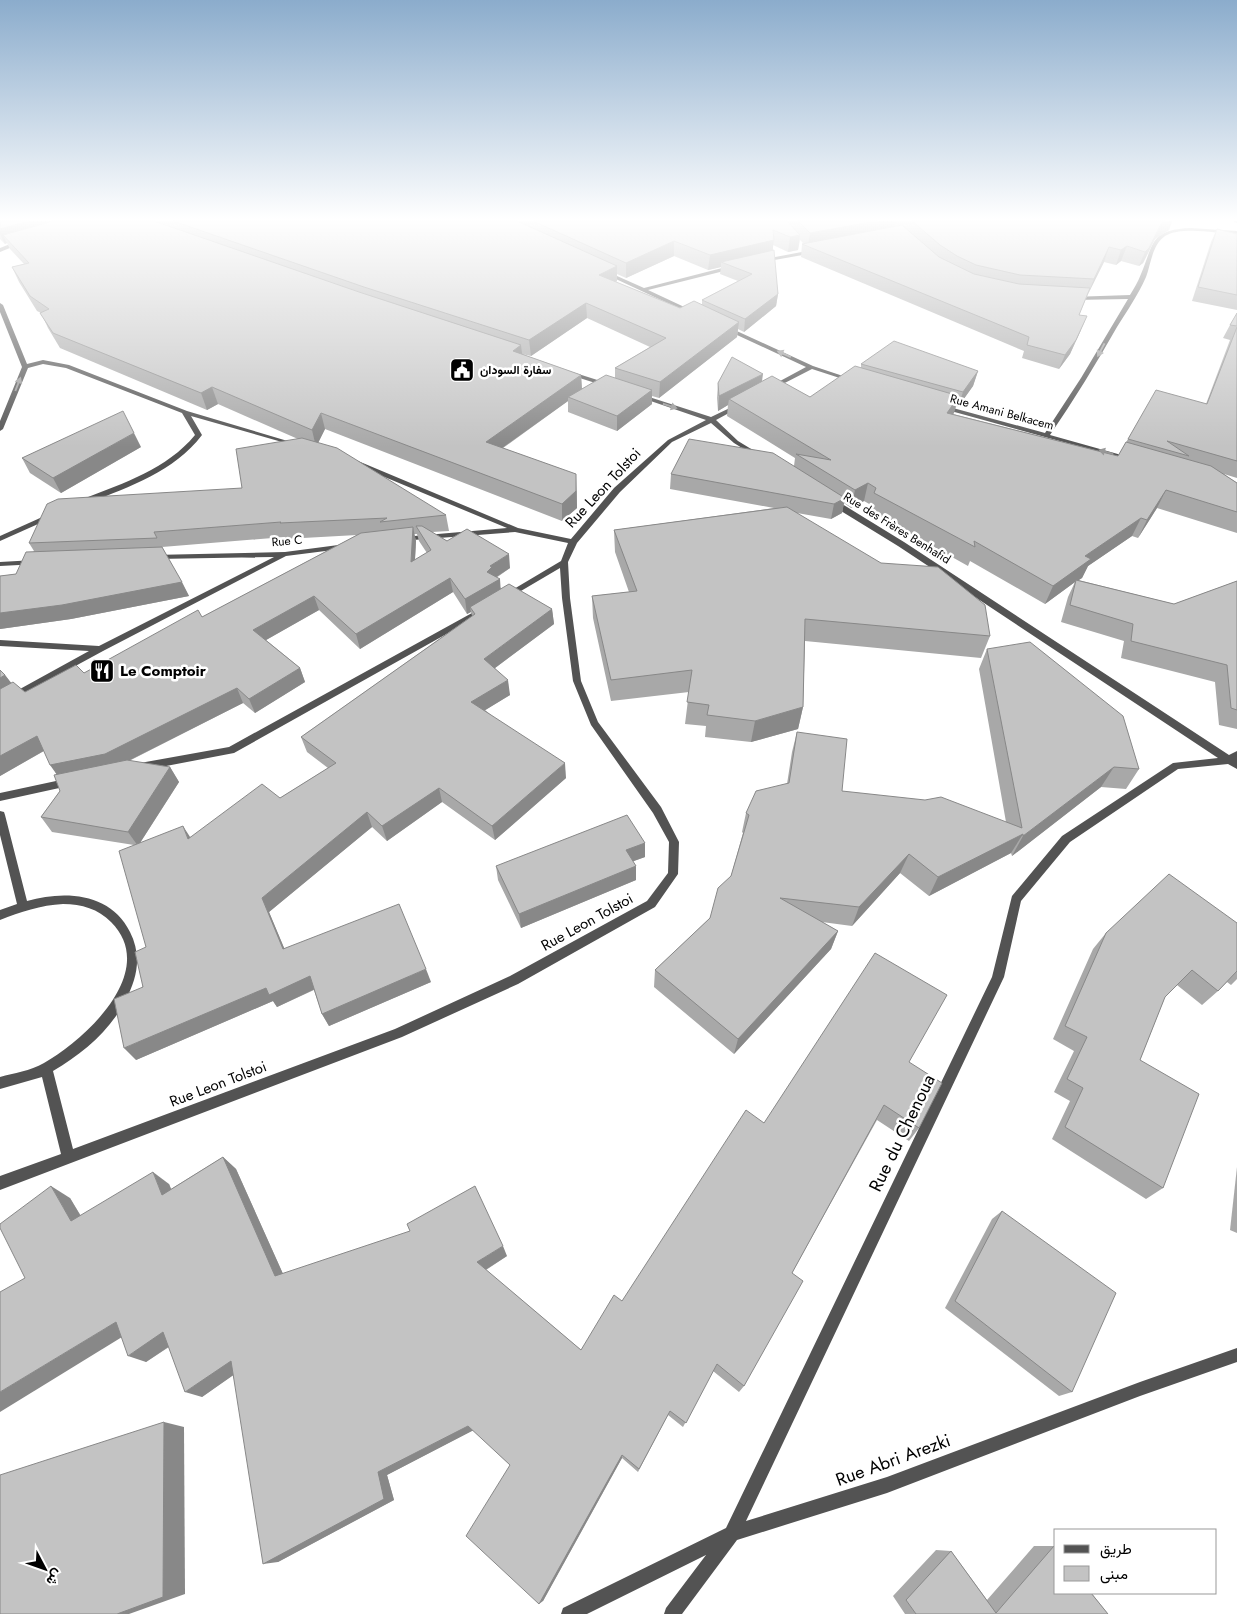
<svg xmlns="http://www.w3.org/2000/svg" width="1237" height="1614" font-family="Jost,Vazirmatn,sans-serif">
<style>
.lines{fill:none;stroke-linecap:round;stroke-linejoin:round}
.street{fill:#535353;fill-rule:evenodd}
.wall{fill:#a8a8a8;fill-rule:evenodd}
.shaded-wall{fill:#888}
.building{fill:#c3c3c3;stroke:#888}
.oneway{fill:#989898}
.labels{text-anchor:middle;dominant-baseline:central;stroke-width:5;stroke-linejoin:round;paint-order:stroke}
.far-poi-label{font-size:12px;font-weight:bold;fill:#000;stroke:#fff;text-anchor:start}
.far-street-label{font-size:12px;fill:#000;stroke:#fff}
.street-label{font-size:15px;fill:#000;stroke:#fff}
.poi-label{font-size:15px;font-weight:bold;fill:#000;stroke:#fff;text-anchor:start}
.near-street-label{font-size:18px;fill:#000;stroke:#fff}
</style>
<rect width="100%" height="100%" fill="#fff"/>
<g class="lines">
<g class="street">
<path d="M1234,221H1237V223L1234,222Z"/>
<path d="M1190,228L1237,231V235C1218,233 1181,226 1165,236C1152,245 1151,264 1146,277C1138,295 1127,311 1117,327C1096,364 1074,400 1050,435L1132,458V460H1128L940,408V406L942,405L1045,433L1081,378L1128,299L1073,300L1071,299V297L1130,295C1134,288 1138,282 1141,274C1154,243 1150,230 1190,228Z"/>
<path d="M20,240L23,242L22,243L0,252V248Z"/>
<path d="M812,250L815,252L814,253L763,262L760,260Z"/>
<path d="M734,265L736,266V268L648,290L695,312L696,313L693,315L603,273L608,272L644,288Z"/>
<path d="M0,303L3,305L27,364L43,360L69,365L187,411L301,445L296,446L191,416L202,435C174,472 130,486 89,503H83V499C124,483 167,469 195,435L182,413L66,368L43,364L28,368L3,429L0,431V421L22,367L0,312Z"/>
<path d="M724,327H728L813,366L855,380L852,382L812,369L773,389H769V387L806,367L724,329Z"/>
<path d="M569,371L610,384L611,385L608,387L567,374L566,373Z"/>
<path d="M639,395H643L711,417L736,405H740V407L716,420L738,441L761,455L755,456L734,443L711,423L672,442L620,492L577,543L568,562L570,598L581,681L598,722L661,807L679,842L678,874L655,907L518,984L402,1037L0,1190V1176L61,1154L42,1077L0,1089V1077C14,1073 30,1071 44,1063C85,1040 160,971 111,922C98,909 82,904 63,904C41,905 20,912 0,920V910L17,904L0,835V811L4,812L5,815L27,901C65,890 111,893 130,932C138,948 139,963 134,980C121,1021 89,1050 53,1071L73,1149L395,1029L510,976L647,901L668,873L669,842L653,813L591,725L573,681L562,598L560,568L509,598L506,599L502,596L561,561L568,543L515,532L400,541L399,539L403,537L507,528L351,463L358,461L518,528L571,539L614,488L668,440L706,420L639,397Z"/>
<path d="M828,499H834L904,542L1229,755L1237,751V769L1228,764L1178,769L1070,842L1021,901L1004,977L746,1521L887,1477L1140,1382L1237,1348V1362L1140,1396L887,1493L737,1540L682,1614H664L666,1608L706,1555L587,1614H561L563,1608L726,1528L992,977L1012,896L1062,836L1173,763L1218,758L898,546L828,503Z"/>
<path d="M49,514H52L56,516L0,541V536Z"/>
<path d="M346,544H349V548L286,556L103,651L0,707V700L89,651L0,646V640L99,646L274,557L156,559L152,557L153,555L285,552Z"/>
<path d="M35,560H38V564L0,566V562Z"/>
<path d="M481,608L484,609V613L234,753L140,771L135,767L140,763L229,747Z"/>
<path d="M70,778L75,782L73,785L0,801V793Z"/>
</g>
</g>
<g class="wall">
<path d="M0,221H1172L1169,230L1155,239L1143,263L1139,266L1121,261L1116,265L1104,262L1088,294L1079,315L1081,330L1070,354L1059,369L1022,358L1024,351L801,257L802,244H804L800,240L798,250L788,252L773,245V250L778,294L776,306L744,332L738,329L737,337L659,398L652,396V404L617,431L568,412V401L503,448L577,491V508L562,521L325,429L318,443L446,515L449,531L432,532L447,541L510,568L496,578L501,589L552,609L554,624L495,668L510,695L485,710L566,778L495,840L442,802L387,841L372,827L269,912L284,948L431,982L329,1026L322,1014L314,990L277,1007L273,1001L136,1060L146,947L134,845L52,832L41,817L60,791L57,775L44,751L0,776V670L5,675L11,683L25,692L84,673L202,617L357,535L285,539V537L162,547L189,596L71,619L0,629V576L16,574L34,551L29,543L242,488L298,439L218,404L207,410L60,348L48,328L41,313L37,311L19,282L12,267L24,264L10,249L7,243L5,244L0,239ZM674,256L708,270L721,267L720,274L738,281L702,300V305L680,308L616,282L617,281V274L626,278ZM587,318L650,347L615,368V378L582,389L581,375L522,354L531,356ZM414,534H417L419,541L427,553L415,560L416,541ZM453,592L467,614L471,612L472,616L301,737L307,752L328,768L280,798L190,837L140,843L179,782L170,767L129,761L243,703L255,713L305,682L300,668L266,640L319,610L360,649Z"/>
<path d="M1217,229L1237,234V310L1192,301L1211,242Z"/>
<path d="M1237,313V478L1224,474L1237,483V533L1157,508L1138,538L1132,536L1088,566L1082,578L1078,580L1174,604L1237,581V729L1219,725L1215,682L1121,658L1124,641L1061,622L1068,597L1075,582L1045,604L970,561L968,566L870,511L871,505L864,501L851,508L844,503L842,513L831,519L797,513L990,636L981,658L805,641L803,707L798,729L751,742L705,737L706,726L685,724L689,692L611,701L593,618L592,596L629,592L615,552L614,530L774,508L670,489L671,474L794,466L795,458L727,416L728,405L718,411L717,398L718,383L762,382L810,397L861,368V364L978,371L973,386L958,407L956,406L953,414L1118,456L1128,439L1206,404L1230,340L1223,338L1230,325Z"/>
<path d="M141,447L61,493L30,473L22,458Z"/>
<path d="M987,649L1139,769L1126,789L1101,787L1012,856L1011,853L929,896L900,873L852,926L822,922L838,931L831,949L734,1054L654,987L655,970L710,918L731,876L743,833L742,832L746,813L787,784L792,752L797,732L842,791L1006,822L979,669Z"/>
<path d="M645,843V857L633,861L636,880L521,928L498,880L496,866Z"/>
<path d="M1237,923V979L1231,985L1227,982L1218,991L1202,1005L1177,985L1165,997L1140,1060L1163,1188L1146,1199L1052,1139L1070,1101L1054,1092L1074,1051L1053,1039L1093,949L1106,933Z"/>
<path d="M909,1062L919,1128L909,1141L877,1120L792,1273L744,1386L739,1392L713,1371L683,1427L668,1415L638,1472L622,1458L543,1601L510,1465L473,1430L387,1475L394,1500L278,1562L233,1375L202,1397L169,1347L146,1362L122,1338L25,1278L70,1198L81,1216L169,1184L171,1189L223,1157L236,1169L283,1274L507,1256L486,1270L581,1350L622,1301L764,1123Z"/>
<path d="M1237,1167V1233L1230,1230Z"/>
<path d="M1002,1211L1072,1392L1059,1396L945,1308L992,1219Z"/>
<path d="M1034,1546H1054L1108,1614H905L893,1596L936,1550L951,1551L987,1600Z"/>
</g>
<g class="shaded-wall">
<path d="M29,221H89L3,235L7,243L5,244L0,234V229Z"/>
<path d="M877,221H896L894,232L808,246L810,233Z"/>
<path d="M1166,221H1172L1169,230L1155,239L1143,263L1139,266L1145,252L1161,224Z"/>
<path d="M800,235L798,250L788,252L790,237Z"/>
<path d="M774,240L772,254L721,262V267L708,270L710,255Z"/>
<path d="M674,241V256L626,278V263Z"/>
<path d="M1127,246L1121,261L1116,265L1121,250Z"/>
<path d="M1109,247L1104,262L1088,294L1094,279Z"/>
<path d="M617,266V281L599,290V275Z"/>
<path d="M778,294L776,306L744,332L745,319Z"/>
<path d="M586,303L587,318L531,356L529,340Z"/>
<path d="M1087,316L1070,354L1059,369L1065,355Z"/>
<path d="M739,322L737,337L659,398L660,382Z"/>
<path d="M521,345L523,361L513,351Z"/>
<path d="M978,371L973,386L958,407L963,392Z"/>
<path d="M763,374L761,388L729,399L728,405L718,411L719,396Z"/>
<path d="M581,375L582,391L568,397V401L488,458L486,442Z"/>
<path d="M212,387L218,404L207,410L201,393Z"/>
<path d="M652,390V404L617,431V416Z"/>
<path d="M959,396L954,413L942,430L947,413Z"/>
<path d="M321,413L325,429L316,447L312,430Z"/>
<path d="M134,433L141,447L61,493L53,478Z"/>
<path d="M576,474L577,508L562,521V504Z"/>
<path d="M868,483L864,501L851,508L855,490Z"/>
<path d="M1166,490L1157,508L1138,538L1147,520Z"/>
<path d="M845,498L842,513L831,519L834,504Z"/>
<path d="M1141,518L1132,536L1088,566L1082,578L1076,582V580L1075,582L1045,604L1053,586L1085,556Z"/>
<path d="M413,527L416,541L414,576L411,562Z"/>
<path d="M509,554L510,568L493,579H500L501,594L470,607L471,612L467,614L465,599L487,572L490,566Z"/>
<path d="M450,578L453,592L360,649L356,634Z"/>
<path d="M182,582L189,596L71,619L0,629V613Z"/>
<path d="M314,596L319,610L259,644L253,630Z"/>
<path d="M552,609L554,624L487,674L484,659Z"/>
<path d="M300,668L305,682L255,713L249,699Z"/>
<path d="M5,675L16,689L0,698V678Z"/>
<path d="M508,680L510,695L474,717L471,702Z"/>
<path d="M237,688L243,703L114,768L60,779L50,765Z"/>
<path d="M803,707L798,729L751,742L755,721Z"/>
<path d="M37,736L47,749L0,776V756Z"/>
<path d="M565,763L566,778L495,840L492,826Z"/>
<path d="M170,767L179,782L138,846L128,832Z"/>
<path d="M1114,767L1101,787L1012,856L1023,836Z"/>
<path d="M439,788L442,802L387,841L382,826Z"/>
<path d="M367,812L372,827L269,912L290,962L283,949L262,898Z"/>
<path d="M183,826L192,840L188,839Z"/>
<path d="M1023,834L1011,853L929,896L938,877Z"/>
<path d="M645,843V857L626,864V850Z"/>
<path d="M909,854L900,873L852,926L859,907Z"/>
<path d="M636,866V880L521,928L519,914Z"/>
<path d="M838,931L831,949L734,1054L738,1039Z"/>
<path d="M426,969L431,982L329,1026L322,1014Z"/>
<path d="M310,976L317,988L277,1007L273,1001L136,1060L124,1048L266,988Z"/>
<path d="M223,1157L236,1169L288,1285L275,1276Z"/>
<path d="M153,1172L169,1184L178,1206L162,1195Z"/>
<path d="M51,1186L70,1198L90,1232L71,1221Z"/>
<path d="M503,1246L507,1256L482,1272L477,1262Z"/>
<path d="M116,1322L135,1329L0,1412V1392Z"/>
<path d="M163,1332L180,1339L146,1362L128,1356Z"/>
<path d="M231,1361L245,1367L202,1397L185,1392Z"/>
<path d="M164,1422L184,1427L185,1594L129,1614H117Z"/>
<path d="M468,1426L474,1430L387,1475L394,1500L278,1562L263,1564L378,1472Z"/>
<path d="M622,1455V1458L543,1601L539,1604Z"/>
</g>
<g class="building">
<path d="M0,221H29L0,229Z"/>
<path d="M53,221H154L359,292L521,345L513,351L581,375L486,442L576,474V491L562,504L321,413L312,430L212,387L201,393L53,333L40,313L49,309L30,296L12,267L29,263L3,235Z"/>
<path d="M173,221H517L617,266L599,275L680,308L694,301L739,322L660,382L615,368L666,338L586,303L529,340L364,287Z"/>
<path d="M533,221H787L800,235L790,237L773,230L774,240L710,255L674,241L626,263Z"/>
<path d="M798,221H877L810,233Z"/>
<path d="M912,221H1166L1161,224L1149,248L1145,252L1127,246L1121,250L1109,247L1094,279L1020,275L976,265L957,256L940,245Z"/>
<path d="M902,225L939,257L974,274L1019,284L1090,288L1079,315L1087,316L1076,340L1065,355L1027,345L1029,337L802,244Z"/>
<path d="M1217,229L1237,234V295L1198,287Z"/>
<path d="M774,250L778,294L745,319L702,300L752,274L721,262Z"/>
<path d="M1237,313V326L1230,325Z"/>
<path d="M1237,327V461L1167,441L1189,456L1128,439L1156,390L1207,404Z"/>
<path d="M894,341L978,371L963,392L861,364Z"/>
<path d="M732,357L763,374L719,396L718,383Z"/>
<path d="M855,366L959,396L947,413L1118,456L1126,442L1211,466L1237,483V512L1166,490L1147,520L1141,518L1085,556L1091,559L1053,586L974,541L975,547L874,493L876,488L868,483L855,490L796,454L831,460L729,399L772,376L810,397Z"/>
<path d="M606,375L652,390L617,416L568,397Z"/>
<path d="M123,411L134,433L53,478L22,458Z"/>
<path d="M302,438L337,448L446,515L380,522L387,518L280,523L281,522L154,532L157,538L29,543L47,504L58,499L242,488L236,449Z"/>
<path d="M689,439L773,453L845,498L834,504L671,474Z"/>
<path d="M787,507L881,563L938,567L985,605L990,636L805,619L803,707L755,721L707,715L709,705L687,702L692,670L611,680L592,596L637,591L614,530Z"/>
<path d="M416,526H422L447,541L467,529L509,554L490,566L492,567L487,572L500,579L465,599L450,578L356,634L314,596L253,630L300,668L249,699L237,688L105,754L50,765L37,736L0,756V689L13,682L25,692L76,665L84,673L198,610L202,617L361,533L413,527L411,562L431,550Z"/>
<path d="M162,547L182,582L62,605L0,613V576L16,574L26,552Z"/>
<path d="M1076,580L1174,604L1237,581V710L1231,708L1227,665L1131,641L1133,624L1070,605Z"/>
<path d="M509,584L552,609L484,659L508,680L471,702L565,763L492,826L439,788L382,826L367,812L262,898L283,949L399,904L426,969L322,1014L310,976L269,995L266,988L124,1048L114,999L143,987L135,952L146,947L119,851L183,826L188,839L262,784L280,798L336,763L301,737L475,614L470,607Z"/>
<path d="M1030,642L1123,716L1139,769L1114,767L1023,836V834L938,877L909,854L859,907L780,898L838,931L738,1039L655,970L710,918L718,888L731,876L749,815L746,813L756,791L789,783L797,732L847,739L842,791L925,800L941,797L1022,828L987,649Z"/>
<path d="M0,670L5,675L0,678Z"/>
<path d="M127,760L170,767L128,832L41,817L60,791L54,775Z"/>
<path d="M627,815L645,843L626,850L636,866L519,914L496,866Z"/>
<path d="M1169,874L1237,923V971L1218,991L1192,970L1165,997L1140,1060L1199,1094L1163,1188L1065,1127L1083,1088L1067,1079L1087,1037L1065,1026L1106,933Z"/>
<path d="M875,953L947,995L909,1062L942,1083L919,1128L884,1105L792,1273L803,1281L744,1386L717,1364L686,1423L670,1411L639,1469L622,1455L539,1604L466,1536L510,1465L468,1426L378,1472L384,1499L263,1564L231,1361L185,1392L163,1332L128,1356L116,1322L0,1392V1292L25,1278L0,1228V1224L51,1186L71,1221L153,1172L162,1195L223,1157L275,1276L410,1231L407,1224L475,1186L503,1246L477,1262L581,1350L614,1295L622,1301L746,1110L764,1123Z"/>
<path d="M1002,1211L1116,1293L1072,1392L955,1301Z"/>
<path d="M164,1422L163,1597L117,1614H0V1475Z"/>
<path d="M1054,1546L1056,1548V1593H1091L1108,1614H916L906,1600L951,1551L996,1613Z"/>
</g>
<defs><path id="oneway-solid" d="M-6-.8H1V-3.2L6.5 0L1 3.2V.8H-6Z" transform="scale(1.25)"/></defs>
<g class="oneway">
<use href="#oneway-solid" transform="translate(1101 350) rotate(118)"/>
<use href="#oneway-solid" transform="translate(784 354) rotate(-156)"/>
<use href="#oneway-solid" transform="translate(18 384) rotate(-69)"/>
<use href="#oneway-solid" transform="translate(670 406) rotate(18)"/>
<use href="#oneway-solid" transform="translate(1106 452) rotate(-164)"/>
</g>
<linearGradient id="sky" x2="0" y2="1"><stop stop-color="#8baccc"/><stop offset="0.49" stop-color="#fff"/><stop offset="1" stop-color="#fff" stop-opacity="0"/></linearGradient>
<rect width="1237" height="447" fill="url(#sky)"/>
<defs>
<symbol id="civic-square" viewBox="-11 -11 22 22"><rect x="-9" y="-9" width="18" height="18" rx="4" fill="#000" stroke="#fff"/><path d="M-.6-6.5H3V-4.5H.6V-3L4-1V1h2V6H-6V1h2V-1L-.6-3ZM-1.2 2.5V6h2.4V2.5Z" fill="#fff"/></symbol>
<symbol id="restaurant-square" viewBox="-11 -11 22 22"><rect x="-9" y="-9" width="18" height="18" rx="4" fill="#000" stroke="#fff"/><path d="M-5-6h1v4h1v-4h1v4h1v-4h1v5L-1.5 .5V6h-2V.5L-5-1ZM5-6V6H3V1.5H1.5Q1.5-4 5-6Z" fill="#fff"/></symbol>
</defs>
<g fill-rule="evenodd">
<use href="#civic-square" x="448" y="356" width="28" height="28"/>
<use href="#restaurant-square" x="88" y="657" width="28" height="28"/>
</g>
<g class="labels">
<g class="far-poi-label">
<text x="480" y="370">سفارة السودان</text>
</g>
<g class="far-street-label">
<text transform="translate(1002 412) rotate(15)">Rue Amani Belkacem</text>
<text transform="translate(897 528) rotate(32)">Rue des Frères Benhafid</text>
<text transform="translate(287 541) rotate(-5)">Rue C</text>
</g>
<g class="street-label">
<text transform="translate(603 488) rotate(-47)">Rue Leon Tolstoi</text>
<text transform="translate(587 922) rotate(-29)">Rue Leon Tolstoi</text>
<text transform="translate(218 1084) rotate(-21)">Rue Leon Tolstoi</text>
</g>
<g class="poi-label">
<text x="120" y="671">Le Comptoir</text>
</g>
<g class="near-street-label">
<text transform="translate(902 1133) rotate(-64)">Rue du Chenoua</text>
<text transform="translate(893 1460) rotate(-20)">Rue Abri Arezki</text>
</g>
</g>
<rect x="1054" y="1529" width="162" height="65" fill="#ffffff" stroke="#999999"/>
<rect x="1064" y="1545" width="25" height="8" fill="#535353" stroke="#999999"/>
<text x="1100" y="1554" font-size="15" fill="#000000">طريق</text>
<rect x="1064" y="1566" width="25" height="15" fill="#c3c3c3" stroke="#999999"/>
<text x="1100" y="1579" font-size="15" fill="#000000">مبنى</text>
<g transform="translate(45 1569) rotate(131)" stroke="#ffffff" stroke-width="4" paint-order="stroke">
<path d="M0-4L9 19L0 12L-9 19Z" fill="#000000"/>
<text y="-8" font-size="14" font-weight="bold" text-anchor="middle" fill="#000000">ش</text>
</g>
</svg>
